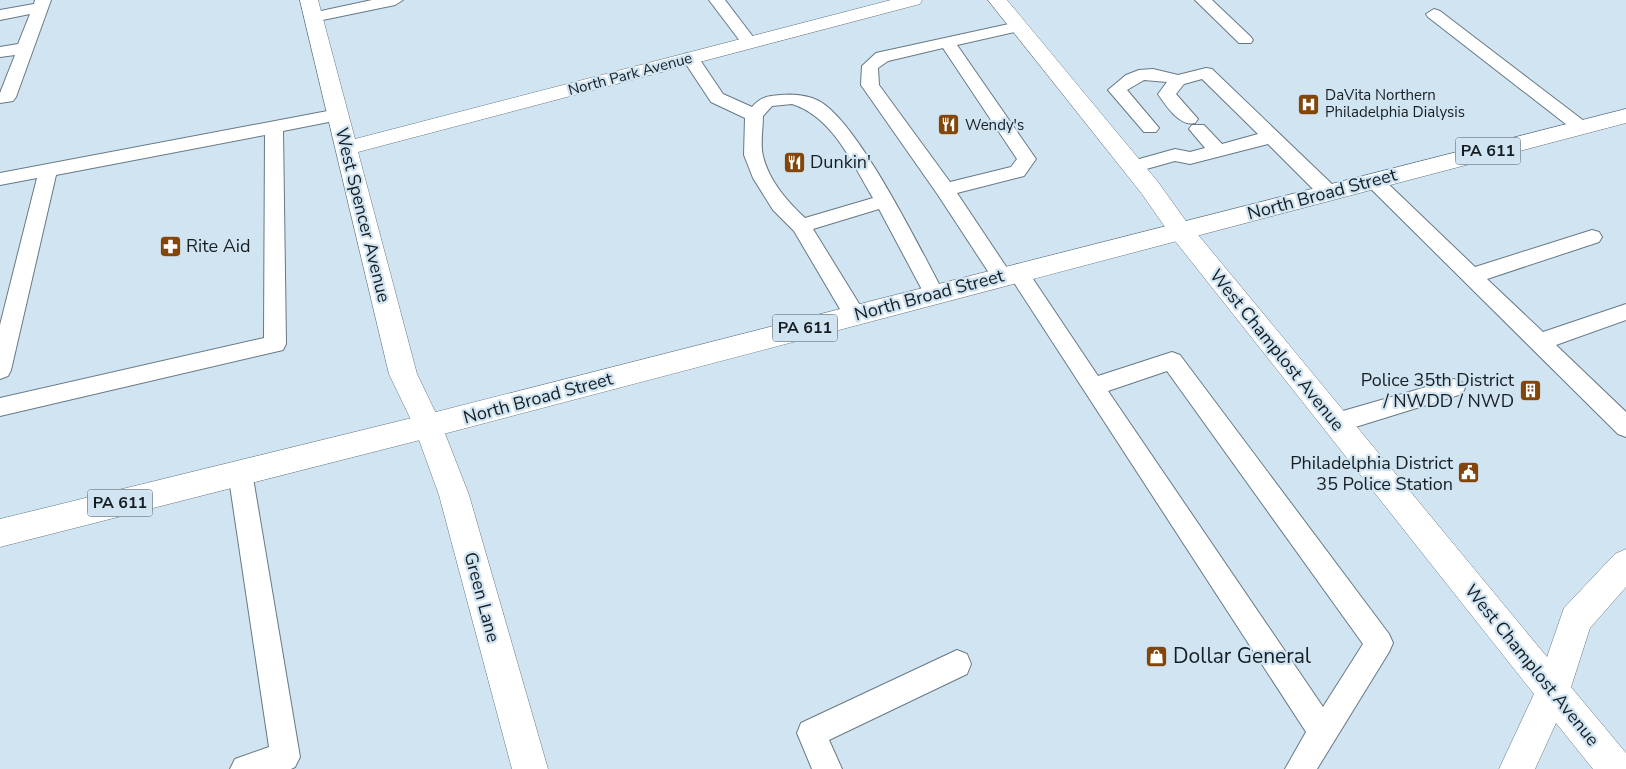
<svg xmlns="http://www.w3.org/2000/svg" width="1626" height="769" font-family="'Nunito Sans',sans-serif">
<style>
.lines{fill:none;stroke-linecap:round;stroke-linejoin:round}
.lane-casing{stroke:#677985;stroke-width:2}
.street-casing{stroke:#677985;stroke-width:1}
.secondary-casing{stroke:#677985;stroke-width:1}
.primary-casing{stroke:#677985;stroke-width:1}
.lane{fill:#fff;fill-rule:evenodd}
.street{fill:#fff;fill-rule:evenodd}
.secondary{fill:#fff;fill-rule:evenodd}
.primary{fill:#fff;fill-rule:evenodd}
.labels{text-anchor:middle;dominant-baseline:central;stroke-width:4.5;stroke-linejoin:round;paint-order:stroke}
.far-street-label{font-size:15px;fill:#171e23;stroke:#d0e4f1}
.far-poi-label{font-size:15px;fill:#171e23;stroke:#d0e4f1;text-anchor:start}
.shield{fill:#d0e4f1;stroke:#4e5961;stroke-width:1}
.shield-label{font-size:16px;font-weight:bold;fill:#171e23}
.poi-label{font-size:18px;fill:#171e23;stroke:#d0e4f1;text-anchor:start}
.street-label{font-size:18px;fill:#171e23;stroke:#d0e4f1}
.near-poi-label{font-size:21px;fill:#171e23;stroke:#d0e4f1;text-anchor:start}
</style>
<rect width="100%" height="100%" fill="#d0e4f1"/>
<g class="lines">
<defs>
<g id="lane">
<path d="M35,0H51L16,97L13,101L0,103V93L15,55L0,57V47L18,44L30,14L0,20V10L34,4Z"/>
<path d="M372,0H403L395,5L313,22L305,17L307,14Z"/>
<path d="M709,0H725L757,42L755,45H743Z"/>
<path d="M1195,0H1212L1251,37L1253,40L1251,43H1239Z"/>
<path d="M1434,9L1440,11L1588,124L1591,128L1588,132H1576L1428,17L1426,14Z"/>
<path d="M1018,22L1026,27L1024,30L957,45L1036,159L1024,176L957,193L1009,271L1011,267L1018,264L1025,267L1098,376L1172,352L1180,355L1389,634L1393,643L1389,652L1317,769H1285L1306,732L1011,278L1009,282L1002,285L995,282L938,195L861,85L862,66L876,53ZM943,48L1017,159L1011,167L950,182L879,85L878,68L888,61ZM1167,371L1363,644L1323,707L1108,391Z"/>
<path d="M690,53L696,54L723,94L752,107C761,97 767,96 781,95C793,94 808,95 819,101C859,123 921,251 945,295L942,301L935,303L928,301L879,209L813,229L866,315L863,321L855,323L847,321L794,231L773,210L753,178L744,155L745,118L711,102L682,58L684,54ZM792,104C833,117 852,163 873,198L805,218C787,201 769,181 763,156C760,144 763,128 763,116L772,106Z"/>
<path d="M1206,68L1212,69L1335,187L1337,192L1335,197L1328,198L1321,197L1268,144L1190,164L1175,161L1132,173L1125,171L1123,167L1125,163L1175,149L1190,152L1205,148L1189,129L1192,125H1204L1222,144L1258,134L1202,79L1184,84L1176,94L1198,119L1195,123C1180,127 1166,106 1158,94L1167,82L1144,80L1127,90L1159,128L1156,132H1144L1108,90L1126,75L1139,70L1153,69L1178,75Z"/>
<path d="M338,109L344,111L347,115L344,119L283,131L286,344L283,350L0,416V398L264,338L265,135L56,175L11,370L8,376L0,379V325L37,178L0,185V173Z"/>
<path d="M1374,175L1381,177L1475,267L1592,230L1599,232L1602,237L1599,242L1487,279L1543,332L1626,304V320L1556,345L1626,412V437L1618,434L1367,185L1365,181L1367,177Z"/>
<path d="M1454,379L1462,382L1465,388L1462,394L1336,433L1328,430L1324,423L1328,416L1336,413Z"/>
<path d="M240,462L249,465L252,472L300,757L295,767L291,769H230L235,759L269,747L228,472L231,465Z"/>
<path d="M957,650L967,654L971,664L967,674L829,740L842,769H812L797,733L801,723Z"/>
</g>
<g id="street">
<path d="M300,0H318L355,139L891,0H922L920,4L358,152L417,374L442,426L469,495L548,769H512L439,495L414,426L389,374Z"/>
<path d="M988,0H1007L1158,182L1193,231L1190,237L1181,240L1172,237L1142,194Z"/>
</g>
<path id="secondary" d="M1181,222L1190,225L1547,657L1564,608L1615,554L1626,549V587L1590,628L1571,687L1626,753V769H1593L1556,723L1535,769H1499L1534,694L1172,237L1169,231L1172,225Z"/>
<path id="primary" d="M1626,109V123L428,438L0,547V519L428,414Z"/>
</defs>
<use href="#lane" class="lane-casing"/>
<use href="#street" class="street-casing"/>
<use href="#secondary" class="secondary-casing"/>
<use href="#primary" class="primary-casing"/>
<use href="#lane" class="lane"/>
<use href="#street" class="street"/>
<use href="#secondary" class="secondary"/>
<use href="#primary" class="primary"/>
</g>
<defs>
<symbol id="hospital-square" viewBox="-11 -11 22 22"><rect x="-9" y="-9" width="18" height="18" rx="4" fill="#844508" stroke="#d0e4f1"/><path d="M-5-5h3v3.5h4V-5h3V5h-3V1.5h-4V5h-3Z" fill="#fff"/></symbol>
<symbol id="restaurant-square" viewBox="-11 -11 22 22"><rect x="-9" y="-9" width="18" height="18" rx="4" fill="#844508" stroke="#d0e4f1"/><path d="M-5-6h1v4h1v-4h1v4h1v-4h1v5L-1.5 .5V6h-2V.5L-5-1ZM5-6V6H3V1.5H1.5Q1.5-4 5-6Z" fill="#fff"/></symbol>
<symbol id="pharmacy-square" viewBox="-11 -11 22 22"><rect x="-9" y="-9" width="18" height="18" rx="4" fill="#844508" stroke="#d0e4f1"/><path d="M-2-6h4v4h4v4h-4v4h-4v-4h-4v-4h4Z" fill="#fff"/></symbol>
<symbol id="building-square" viewBox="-11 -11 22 22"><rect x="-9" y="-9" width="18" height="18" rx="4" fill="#844508" stroke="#d0e4f1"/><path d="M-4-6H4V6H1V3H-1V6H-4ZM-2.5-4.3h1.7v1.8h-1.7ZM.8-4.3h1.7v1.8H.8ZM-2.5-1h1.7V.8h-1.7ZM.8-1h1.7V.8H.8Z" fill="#fff"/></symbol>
<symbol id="civic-square" viewBox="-11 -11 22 22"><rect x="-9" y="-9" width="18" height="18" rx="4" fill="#844508" stroke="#d0e4f1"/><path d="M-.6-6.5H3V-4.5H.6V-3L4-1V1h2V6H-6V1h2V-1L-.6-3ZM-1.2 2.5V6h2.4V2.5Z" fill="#fff"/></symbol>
<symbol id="shop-square" viewBox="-11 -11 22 22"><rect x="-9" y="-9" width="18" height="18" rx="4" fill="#844508" stroke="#d0e4f1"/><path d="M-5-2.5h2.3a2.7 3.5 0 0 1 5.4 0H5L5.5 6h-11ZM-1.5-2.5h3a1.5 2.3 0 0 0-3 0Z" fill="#fff"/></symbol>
</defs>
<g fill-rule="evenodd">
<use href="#hospital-square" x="1296" y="92" width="25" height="25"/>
<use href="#restaurant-square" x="936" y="112" width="25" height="25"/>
<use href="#restaurant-square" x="782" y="150" width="25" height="25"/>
<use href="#pharmacy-square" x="158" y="234" width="25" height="25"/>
<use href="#building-square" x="1518" y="378" width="25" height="25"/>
<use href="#civic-square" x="1456" y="460" width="25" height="25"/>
<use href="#shop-square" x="1144" y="644" width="25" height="25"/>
</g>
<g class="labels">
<g class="far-street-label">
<text transform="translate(630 74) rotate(-15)">North Park Avenue</text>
</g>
<g class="far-poi-label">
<text x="1325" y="95">DaVita Northern<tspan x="1325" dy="17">Philadelphia Dialysis</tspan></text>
<text x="965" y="125">Wendy's</text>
</g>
<g class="shield">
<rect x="1455.5" y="137.5" width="65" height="27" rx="4"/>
<rect x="772.5" y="314.5" width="65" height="27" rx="4"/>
<rect x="87.5" y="489.5" width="65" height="27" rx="4"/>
</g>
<g class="shield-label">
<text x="1488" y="151">PA 611</text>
<text x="805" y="328">PA 611</text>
<text x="120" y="503">PA 611</text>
</g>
<g class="poi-label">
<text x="810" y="162">Dunkin'</text>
<text x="186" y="246">Rite Aid</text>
<text x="1514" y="380" text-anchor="end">Police 35th District<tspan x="1514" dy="21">/ NWDD / NWD</tspan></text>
<text x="1453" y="463" text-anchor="end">Philadelphia District<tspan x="1453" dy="21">35 Police Station</tspan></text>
</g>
<g class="street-label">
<text transform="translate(1322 194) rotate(-15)">North Broad Street</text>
<text transform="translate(363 215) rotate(76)">West Spencer Avenue</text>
<text transform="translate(929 295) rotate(-15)">North Broad Street</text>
<text transform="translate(1277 350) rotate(51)">West Champlost Avenue</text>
<text transform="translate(538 398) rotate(-15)">North Broad Street</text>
<text transform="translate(482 597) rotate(75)">Green Lane</text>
<text transform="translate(1532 665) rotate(51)">West Champlost Avenue</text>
</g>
<g class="near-poi-label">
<text x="1173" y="656">Dollar General</text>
</g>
</g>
</svg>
